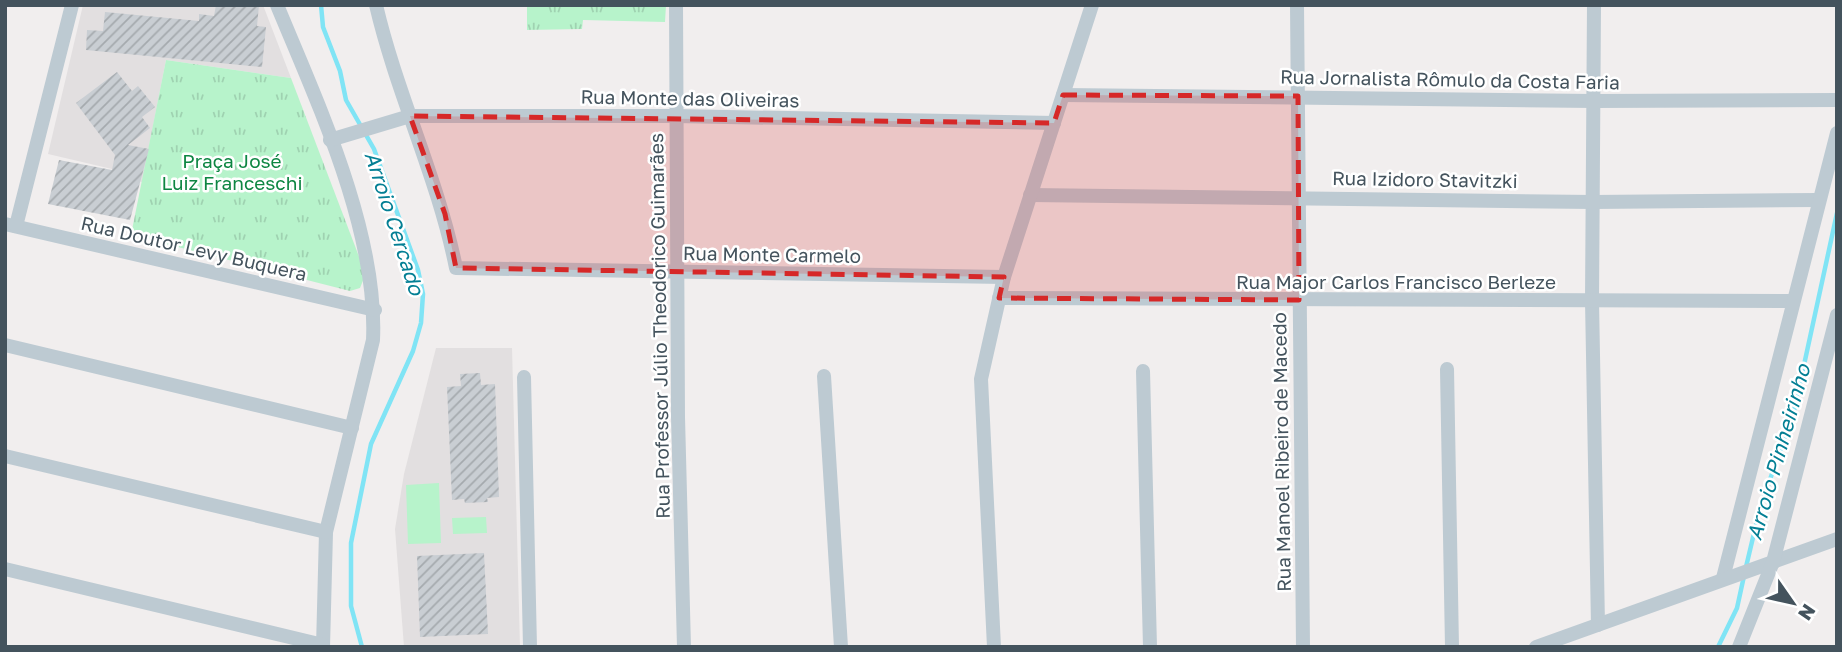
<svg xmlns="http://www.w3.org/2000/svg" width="1842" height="652" font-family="'Golos Text',sans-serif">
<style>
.education{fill:#e2dfe0}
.green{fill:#b7f3cb}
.park{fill:url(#park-tufts)}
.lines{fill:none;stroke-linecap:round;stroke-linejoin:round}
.stream{stroke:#80e4f5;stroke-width:4.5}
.building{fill:url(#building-hatch)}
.minor{stroke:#bdcad2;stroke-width:14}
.marked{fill:#d62828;fill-opacity:0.2;stroke:#d62828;stroke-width:5;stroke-dasharray:14 9;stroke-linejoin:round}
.labels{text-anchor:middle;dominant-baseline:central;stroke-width:5;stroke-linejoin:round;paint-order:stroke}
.street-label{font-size:19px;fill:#44535d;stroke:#fff}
.park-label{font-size:19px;fill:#0d8642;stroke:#fff}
.water-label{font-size:21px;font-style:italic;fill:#037f94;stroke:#fff}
</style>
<defs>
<pattern id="park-tufts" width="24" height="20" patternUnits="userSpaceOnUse" patternTransform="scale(1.75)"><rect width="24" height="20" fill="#b7f3cb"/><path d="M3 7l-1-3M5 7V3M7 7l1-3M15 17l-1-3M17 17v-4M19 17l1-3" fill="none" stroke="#9fd2b1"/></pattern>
<pattern id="building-hatch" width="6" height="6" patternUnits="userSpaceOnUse" patternTransform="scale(1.75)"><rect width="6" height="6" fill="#c9ced3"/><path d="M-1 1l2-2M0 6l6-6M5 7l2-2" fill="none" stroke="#a5aaae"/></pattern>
</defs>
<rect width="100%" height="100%" fill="#f1eeee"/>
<g class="education">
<path d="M83,5H263L291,78L166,60L142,182L111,175L112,169L48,154Z"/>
<path d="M436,348H512L520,647H404L395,529L404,474Z"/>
</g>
<g class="green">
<path d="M439,483L441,543L408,544L406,485Z"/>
<path d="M486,517L487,533L453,534L452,518Z"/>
</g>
<g class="park">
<path d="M527,5H666L665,22L583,20L582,29L527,30Z"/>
<path d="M166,60L291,78L363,267L364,278L360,288L350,291L131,235Z"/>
</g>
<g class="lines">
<g class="stream">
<path d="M321,5L323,27L340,71L346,100L374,149L418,270L423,294L421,323L413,351L371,444L351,543V606L362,647"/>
<path d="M1746,567L1760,508L1794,411L1837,213"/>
<path d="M1718,647L1737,608L1744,576"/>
</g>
</g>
<g class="building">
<path d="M216,5H259L257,26L266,27L262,67L86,50L87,30L103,31L105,12L199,21V14L214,16Z"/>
<path d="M117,72L132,91L138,86L155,107L142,117L150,128L128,145L149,149L130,220L48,204L59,160L112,170L115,155L76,103Z"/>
<path d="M480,373L481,385L495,384L499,497L487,498L488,502L465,503L464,499L452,500L447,387L461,386L460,374Z"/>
<path d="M484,553L488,634L420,637L417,556Z"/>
</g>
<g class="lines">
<g class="minor">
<path d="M277,5C318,104 378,232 373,340L326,532L323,647"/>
<path d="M376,5C397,95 438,178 456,268L1004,277"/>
<path d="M676,5L678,417L684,647"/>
<path d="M1297,5L1303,647"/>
<path d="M1594,5L1592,301L1598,625"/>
<path d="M1063,95L1594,101L1837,100"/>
<path d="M330,140L410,116H675L1054,123"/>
<path d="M1030,195L1593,202L1818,200"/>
<path d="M5,224L375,310"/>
<path d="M16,226L72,5"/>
<path d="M999,298L1793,301"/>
<path d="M5,345L352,428"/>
<path d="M1447,369L1452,647"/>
<path d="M1143,371L1150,647"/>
<path d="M824,376L841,647"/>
<path d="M524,377L530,647"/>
<path d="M5,456L326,532"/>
<path d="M5,569L323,645"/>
<path d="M1723,578L1837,133"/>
<path d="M994,647L981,379L1004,277L1092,5"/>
<path d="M1536,647L1837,539"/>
<path d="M1739,647L1773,562L1837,315"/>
</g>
</g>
<path class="marked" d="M1063,95L1298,96L1299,300L999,298L1004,277L456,268L445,214L410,116L1054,123Z"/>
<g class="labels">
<g class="street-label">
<text transform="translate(1450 79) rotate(1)">Rua Jornalista Rômulo da Costa Faria</text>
<text transform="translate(690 98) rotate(1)">Rua Monte das Oliveiras</text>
<text transform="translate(1425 179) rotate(1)">Rua Izidoro Stavitzki</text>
<text transform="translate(194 248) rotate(13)">Rua Doutor Levy Buquera</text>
<text transform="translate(772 254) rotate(1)">Rua Monte Carmelo</text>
<text x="1396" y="281">Rua Major Carlos Francisco Berleze</text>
<text transform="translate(659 326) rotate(-91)">Rua Professor Júlio Theodorico Guimarães</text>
<text transform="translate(1281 452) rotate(-91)">Rua Manoel Ribeiro de Macedo</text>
</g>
<g class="park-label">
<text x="232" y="160">Praça José<tspan x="232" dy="22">Luiz Franceschi</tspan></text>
</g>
<g class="water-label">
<text transform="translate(395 223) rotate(72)">Arroio Cercado</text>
<text transform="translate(1778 452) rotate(-74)">Arroio Pinheirinho</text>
</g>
</g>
<rect width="1842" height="652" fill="none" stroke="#44535d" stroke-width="14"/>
<g transform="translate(1793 603) rotate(124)" stroke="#ffffff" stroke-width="5" paint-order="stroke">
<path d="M0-5L12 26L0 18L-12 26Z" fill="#44535d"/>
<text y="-10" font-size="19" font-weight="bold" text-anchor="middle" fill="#44535d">N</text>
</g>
</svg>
